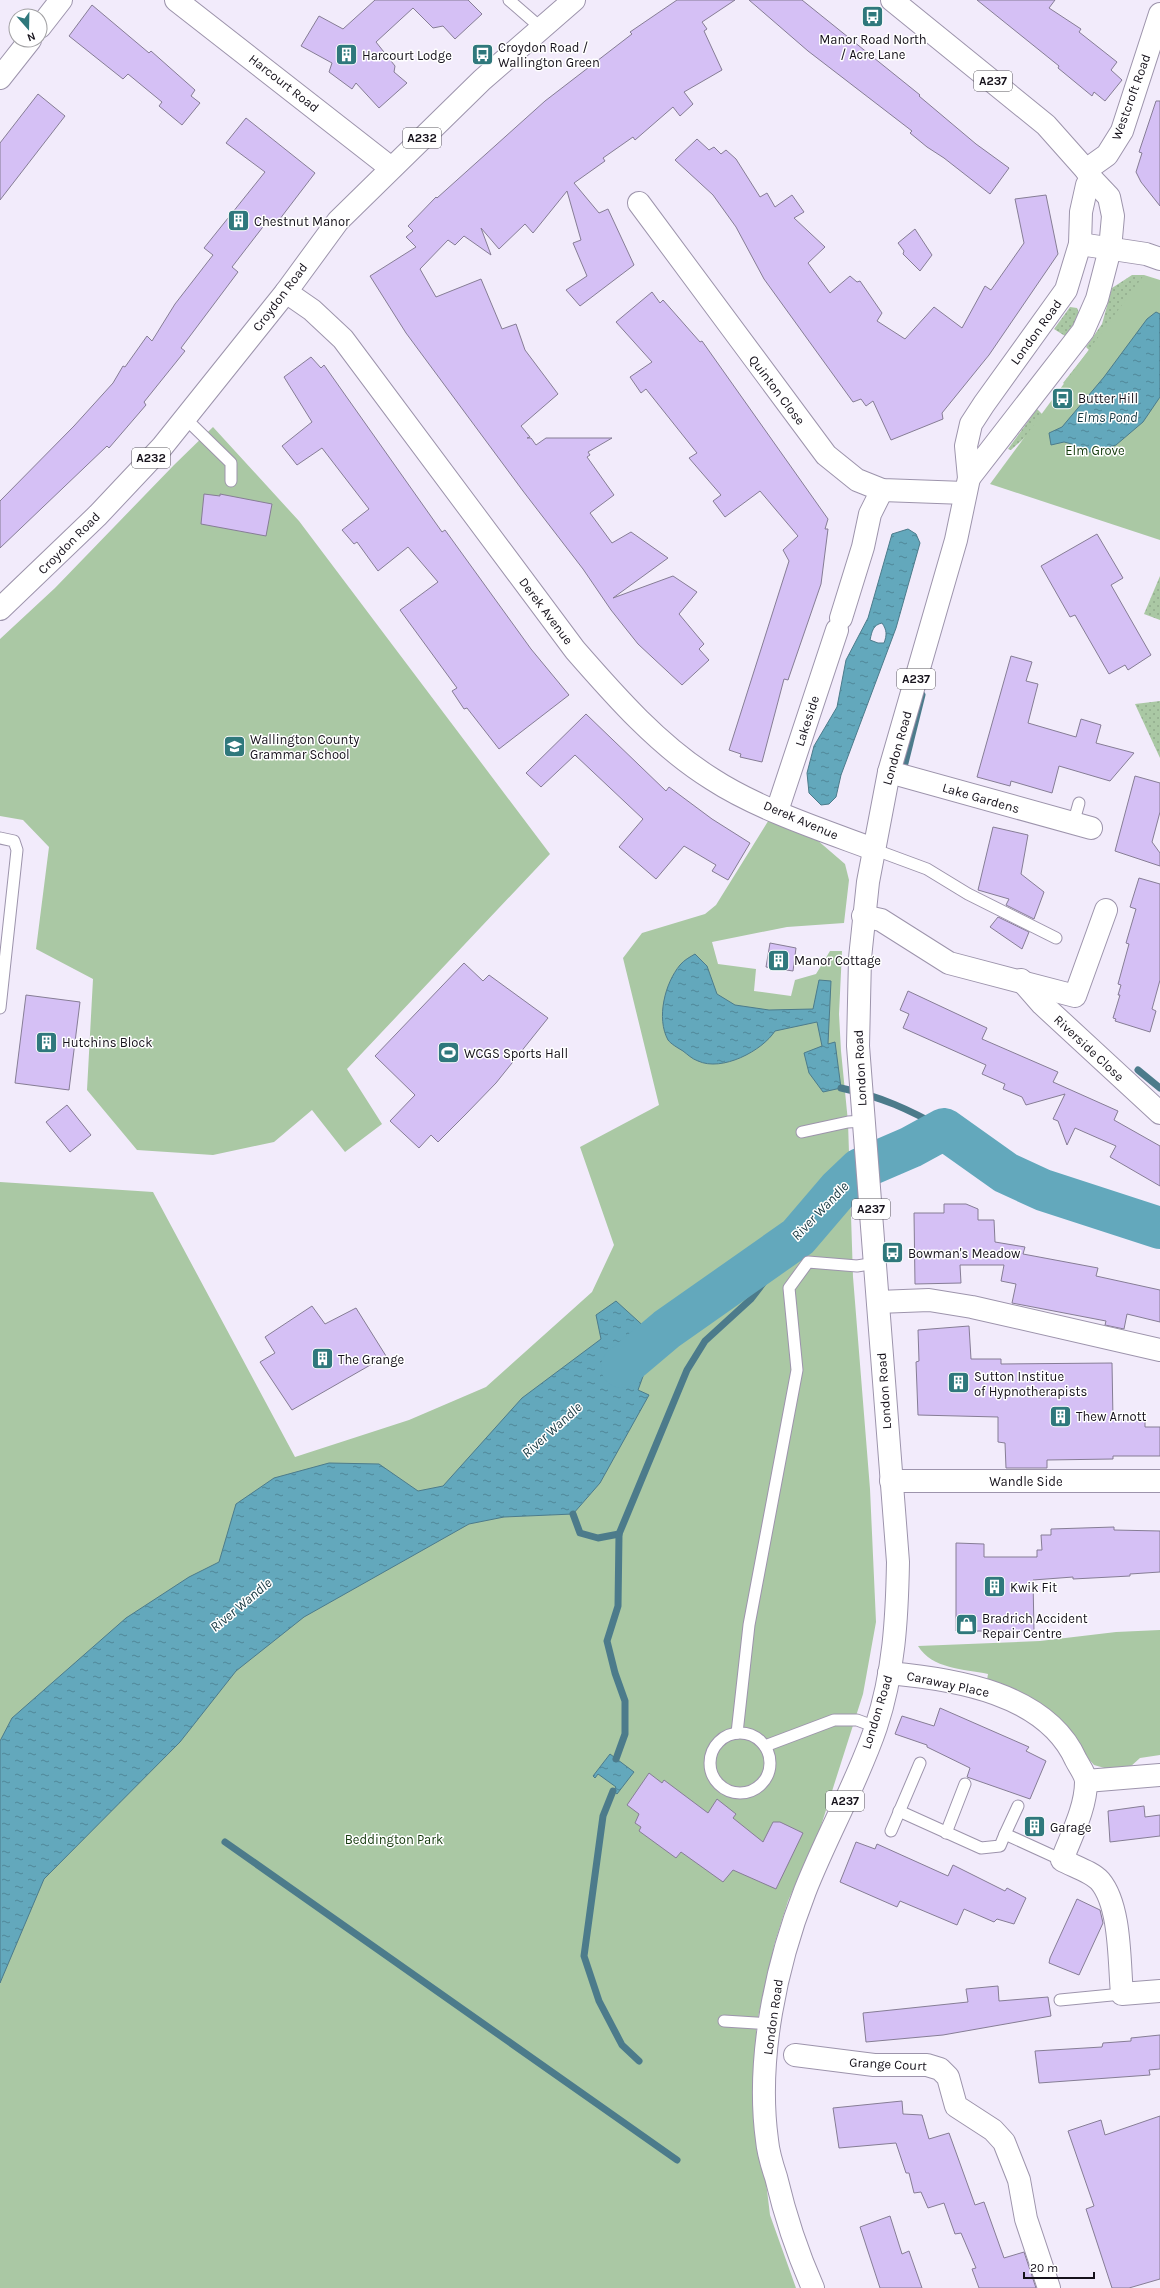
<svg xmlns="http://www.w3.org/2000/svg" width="1160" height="2288" font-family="Karla,sans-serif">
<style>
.grass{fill:url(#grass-dots)}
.park{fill:#aac8a4}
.water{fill:url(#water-ripples);stroke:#4c7b8b;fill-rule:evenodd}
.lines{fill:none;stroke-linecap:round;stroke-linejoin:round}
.stream{stroke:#4c7b8b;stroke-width:7}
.river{stroke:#63a8bc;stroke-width:42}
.building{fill:#d5c0f5;stroke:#867d95}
.lane-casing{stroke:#9d94ac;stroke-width:13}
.street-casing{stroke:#9d94ac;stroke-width:24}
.primary-casing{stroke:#9d94ac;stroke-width:24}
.highway-casing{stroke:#9d94ac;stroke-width:24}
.lane{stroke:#fff;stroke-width:11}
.street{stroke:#fff;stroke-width:22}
.primary{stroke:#fff;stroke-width:22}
.highway{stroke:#fff;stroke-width:22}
.labels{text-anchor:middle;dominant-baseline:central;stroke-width:3;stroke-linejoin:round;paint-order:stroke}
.shield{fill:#fff;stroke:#5b585f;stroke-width:1}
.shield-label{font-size:12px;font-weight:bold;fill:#15111a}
.poi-label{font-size:13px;fill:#15111a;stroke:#fff;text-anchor:start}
.street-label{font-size:13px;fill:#15111a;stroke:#fff}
.park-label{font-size:13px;fill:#11380a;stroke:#fff}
.water-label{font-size:14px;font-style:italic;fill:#173942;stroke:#fff}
</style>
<defs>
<pattern id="grass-dots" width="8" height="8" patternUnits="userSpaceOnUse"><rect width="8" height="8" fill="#aac8a4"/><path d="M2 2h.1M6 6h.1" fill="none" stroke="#91ab8d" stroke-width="1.8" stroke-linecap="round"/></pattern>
<pattern id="water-ripples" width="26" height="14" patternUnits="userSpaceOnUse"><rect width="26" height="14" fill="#63a8bc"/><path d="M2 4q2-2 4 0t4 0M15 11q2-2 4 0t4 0" fill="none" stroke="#508798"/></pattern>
</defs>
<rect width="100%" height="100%" fill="#f2ebfb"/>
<g class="grass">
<path d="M1132,275H1144L1145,300L1073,391L1063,383L1089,350L1086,347L1102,324L1112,288Z"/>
<path d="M1070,307L1077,308L1080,315L1065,336L1054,329Z"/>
<path d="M1037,409L1046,418L1011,450L1008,449Z"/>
<path d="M1160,576V620L1144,614Z"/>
<path d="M1160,701V758L1135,704Z"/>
</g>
<g class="park">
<path d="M1144,275L1160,280V540L990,484Z"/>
<path d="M213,427L299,521L550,854L347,1069L382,1124L345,1152L312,1110L274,1142L213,1155L137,1150L87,1090L93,979L36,949L49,847L23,820L0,816V639L55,588L174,465Z"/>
<path d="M770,818L809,833L845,864L849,880L844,923L787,927L712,942L718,964L756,969L754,991L791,996L795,980L816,974L830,951H842L839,1014L841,1051L848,1122L853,1277L870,1489L876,1622L863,1694L819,1832L788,1901L775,1942L756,2026V2099L770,2215L796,2288H0V1182L153,1192L295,1457L409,1420L486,1387L592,1292L614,1245L580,1147L659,1105L623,958L642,933L705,914L716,905Z"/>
<path d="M1160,1630V1755L1140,1758L1130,1767L1108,1769L1094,1765L1085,1755L1078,1741L1055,1717L987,1680L988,1674C964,1669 932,1669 918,1646L1040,1641L1116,1632Z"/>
</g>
<g class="water">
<path d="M1156,312L1160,314V397L1143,422L1116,445L1099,452H1079L1072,444L1064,442L1051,445L1049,433L1062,427L1104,377L1147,319Z"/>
<path d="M908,529L916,534L920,543L896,628L841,775L836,797L829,804L821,805L809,793L807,773L814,746L837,707L846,660L868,618L892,534ZM882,623C887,630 887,635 884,643H878L870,640C872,631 873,625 882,623Z"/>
<path d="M695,954L707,966L717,994L735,1005L769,1010L813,1009L819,980L831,981L828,1044L835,1042L841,1088L823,1092L809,1073L804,1053L822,1046L817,1022L775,1031C762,1051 722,1072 698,1061C692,1059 687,1054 683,1051C678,1048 671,1044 668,1040C656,1018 665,983 680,965C684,960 690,957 695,954Z"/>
<path d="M616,1301L649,1331L667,1329L662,1358L649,1360L638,1390L649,1395L600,1483L573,1514L504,1517L469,1524L304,1617L236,1671L180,1742L44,1879L0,1983V1741L12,1718L126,1618L189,1577L219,1562L236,1504L274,1478L329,1463L379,1464L418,1491L443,1486L522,1398L601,1339L596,1315Z"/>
<path d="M610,1754L634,1772L617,1794L613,1791L616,1787L598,1774L595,1778L593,1776Z"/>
</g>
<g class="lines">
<g class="stream">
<path d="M903,771L922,695"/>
<path d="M1138,1070L1160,1088"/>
<path d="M841,1088C882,1097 908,1109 944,1129"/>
<path d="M573,1514L580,1533L598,1538L619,1534"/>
<path d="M616,1759L625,1734V1701L615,1673L607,1641L618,1606L619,1534L687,1370L705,1341L751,1299L798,1237"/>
<path d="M613,1791L603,1816L584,1956L599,2001L622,2045L639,2061"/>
<path d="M225,1842L677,2160"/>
</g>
<path class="river" d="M622,1367L667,1329L798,1237L839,1189L860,1169L911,1147L944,1129L1006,1173L1043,1190L1160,1228"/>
</g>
<g class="building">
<path d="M375,0H468L482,14L455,39L443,26L433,28L413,8L376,42L395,66L394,72L407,83L379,108L356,83L352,89L329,72L332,63L301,46L319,16L343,29Z"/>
<path d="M677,0H735L702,22L707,29L704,31L722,70L684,92L693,104L680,116L673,107L635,140L633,137L603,158L605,161L574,183L599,213L608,209L634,265L580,306L566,290L587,276L573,243L581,240L567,191L533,233L525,224L499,249L481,228L491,255L464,236L455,245L448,240L420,269L436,297L481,279L502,329L516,324L525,350L558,394L521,426L530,437L527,438H531L536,445L546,438H612L588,452L590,455L587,457L614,495L590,513L612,543L631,532L668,558L613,598L673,576L697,592L679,614L704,644L699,649L709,660L682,685L638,644L611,610L583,569L523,491L406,333L370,276L416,247L406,237L413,231L408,226L436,197L437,198L545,101L632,34L630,32Z"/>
<path d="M749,0H802L920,95L919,96L976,144L1009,168L990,194L944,158L927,147L910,133L912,131L808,51Z"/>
<path d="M977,0H1055L1049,8L1081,29L1079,32L1117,62L1111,70L1122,80L1105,101L1094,92L1092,96L1058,68L1059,66Z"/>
<path d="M92,5L149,53L151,51L195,90L191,96L200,103L182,125L159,106L162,102L128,74L123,79L69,36Z"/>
<path d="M38,94L65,116L0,200V143Z"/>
<path d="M1156,101H1160V206L1141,182L1136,172L1142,153L1139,152Z"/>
<path d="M246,118L315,173L276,224L269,219L232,267L238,272L181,348L185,351L144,402L146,405L109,448L107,446L0,548V501L74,426L113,383L123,366L125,367L147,336L152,341L175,304L213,255L204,248L265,172L226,143Z"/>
<path d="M697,139L709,150L714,147L721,154L726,150L736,159L760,197L767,193L775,207L792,195L804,212L794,218L825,247L808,263L830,293L850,276L857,282L860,281L882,313L877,321L905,339L934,307L962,328L985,286L991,290L1024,243L1015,199L1046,195L1058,254L989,355L942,413L943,419L891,440L873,401L866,406L861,399L853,402L764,279L736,227L713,195L675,160Z"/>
<path d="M915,229L932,255L920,271L903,254L904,251L898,243Z"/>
<path d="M652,292L660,303L663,300L700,342L702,341L828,519L825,529H828L821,584L788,680L784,679L762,762L740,757L741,754L729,750L789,561L783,550L798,536L760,491L725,517L713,501L721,495L689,458L697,453L646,389L641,393L630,377L652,362L616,322Z"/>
<path d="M311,357L321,368L324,365L442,532L445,530L531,649L569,695L499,749L467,708L464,709L452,691L457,688L400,610L438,582L408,547L378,571L357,542L354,544L342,530L369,509L322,448L297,465L282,446L312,422L284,377Z"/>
<path d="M204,494L220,496V494L272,504L266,536L201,524Z"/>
<path d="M1097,534L1123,578L1111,585L1151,655L1128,670L1125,665L1109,674L1075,615L1070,617L1041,566Z"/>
<path d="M1011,656L1032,662L1026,681L1038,684L1028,723L1076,737L1081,719L1101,725L1096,743L1134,753L1110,781L1059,766L1052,793L1011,781L1010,786L977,777Z"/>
<path d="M586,714L666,791L669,787L712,819L750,843L728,880L712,871L716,865L684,846L656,879L619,847L643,819L575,755L541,787L526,773Z"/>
<path d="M1135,776L1160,783V812L1152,842L1160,853V866L1115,851Z"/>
<path d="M993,827L1028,835L1021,874L1044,892L1034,919L1006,905L1009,899L978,890Z"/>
<path d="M1139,878L1160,884V980L1152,1009L1156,1011L1150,1032L1115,1021L1116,1019L1113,1018L1120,995H1118L1121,985L1118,984L1129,944L1126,943L1136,909L1130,907Z"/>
<path d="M998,917L1029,932L1022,949L990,927Z"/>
<path d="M770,943L796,948L793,971L766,967Z"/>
<path d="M464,963L483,981L489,975L548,1018L496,1083L465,1115L438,1142L431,1135L419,1148L390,1121L415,1095L375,1056Z"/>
<path d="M908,991L987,1028L982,1039L1058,1072L1053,1082L1118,1111L1114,1120L1160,1146V1186L1110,1157L1116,1146L1075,1128L1067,1145L1058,1121L1053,1119L1065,1094L1026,1105L1022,1097L1003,1089L1005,1084L982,1074L986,1065L903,1028L909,1014L900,1010Z"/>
<path d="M26,995L80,1002L69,1090L15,1083Z"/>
<path d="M67,1105L91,1135L70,1152L46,1122Z"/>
<path d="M944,1204H966L978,1209V1220H994L995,1242L1025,1247L1023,1254L1098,1268L1096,1276L1160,1290V1322L1127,1314L1124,1329L1105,1325L1106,1321L1012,1303L1016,1284L1001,1281L1004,1265H960L961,1283L915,1284L914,1213H944Z"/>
<path d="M312,1306L325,1324L356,1308L386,1356L292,1410L260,1362L275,1353L265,1337Z"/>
<path d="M969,1326L971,1359H1001V1364L1112,1363L1113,1420L1145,1419V1427H1160V1456H1113V1459L1047,1460V1468H1006L1005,1443L998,1442V1417L918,1415L916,1362L919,1361L918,1330Z"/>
<path d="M1114,1527V1530L1160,1531V1572L1130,1574V1576L1073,1579V1577L1033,1580L1034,1631H956V1543L984,1544V1557H1037V1550H1042L1041,1535H1051V1529Z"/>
<path d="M940,1708L1029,1747L1026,1751L1046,1761L1030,1799L967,1777L970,1768L927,1747V1745L895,1734L902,1716L934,1726Z"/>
<path d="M649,1773L662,1783L664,1780L708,1813L717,1799L736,1814L733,1818L763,1842L773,1822H780L803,1833L776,1889L733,1870L723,1882L681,1852L676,1858L639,1831L641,1827L635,1823L639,1814L627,1805Z"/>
<path d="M1144,1806L1145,1817L1160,1815V1836L1110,1842L1108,1811Z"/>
<path d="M856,1842L875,1849L877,1844L948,1876L953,1865L1005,1891L1007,1888L1026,1898L1014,1924L997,1919L994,1922L964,1909L957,1925L900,1901L897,1907L840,1882Z"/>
<path d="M1077,1899L1100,1910L1103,1923L1079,1975L1049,1963L1050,1958Z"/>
<path d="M998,1986L999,2001L1048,1997L1051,2016L943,2035L866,2042L863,2013L968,2002L966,1989Z"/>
<path d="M1160,2035V2069L1149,2070L1150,2075L1039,2083L1035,2051L1102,2047L1103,2043L1131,2041V2038Z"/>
<path d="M902,2101L903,2114L922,2115L929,2139L949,2133L975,2205L984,2202L1004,2258L1024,2252L1036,2288H979L972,2269L976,2268L961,2233L955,2234L944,2203L928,2208L921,2192L914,2193L909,2173H906L896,2143L839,2148L833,2108Z"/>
<path d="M1160,2116V2279L1129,2288H1112L1086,2209L1094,2206L1068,2131L1101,2120L1105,2135Z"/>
<path d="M890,2216L902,2254L909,2251L922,2288H880L860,2227Z"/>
</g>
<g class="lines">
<defs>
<g id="lane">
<path d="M509,0L540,27"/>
<path d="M186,419L231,463V481"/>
<path d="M1073,824L1079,803"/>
<path d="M0,838L14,841L17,850L0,1008"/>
<path d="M873,849L927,869L968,894L1056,938"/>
<path d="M802,1132L848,1122L863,1121"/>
<path d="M737,1733L749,1625L797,1370L789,1288L808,1262L857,1266L876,1263"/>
<circle cx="740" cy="1763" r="30"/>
<path d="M765,1746L834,1720H857L876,1727"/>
<path d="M899,1811L981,1848L1000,1846L1005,1834L1062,1860"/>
<path d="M891,1831L920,1763"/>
<path d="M946,1833L965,1784"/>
<path d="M1005,1834L1018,1806"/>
<path d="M1060,2000L1122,1994"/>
<path d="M724,2021L771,2024"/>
</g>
<g id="street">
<path d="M176,0L391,168"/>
<path d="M40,27L61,0"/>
<path d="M0,78L30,40"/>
<path d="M1086,170L1107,155L1122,131L1160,14"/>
<path d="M639,203L826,455L857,480L882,490L965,493"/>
<path d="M1080,244L1146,254L1160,259"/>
<path d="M286,292L312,310L343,339L575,650C616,697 659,746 712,779C758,809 822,830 873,849"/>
<path d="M841,618L863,547L870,514L882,490"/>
<path d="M889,772L1091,828"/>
<path d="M777,811L837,630"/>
<path d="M863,916L881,920L949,963L1075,996L1106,910"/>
<path d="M1021,980L1042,1004L1160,1113"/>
<path d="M878,1302L929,1300L972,1307L1160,1350"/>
<path d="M891,1481H1160"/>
<path d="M889,1673C954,1679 1046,1693 1076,1760C1079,1766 1086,1775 1086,1782C1086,1808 1071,1836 1062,1860C1073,1866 1092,1872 1100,1881C1121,1906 1119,1962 1122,1994L1160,1991"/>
<path d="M1086,1781L1160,1775"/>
<path d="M795,2055L874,2065H927L940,2069L948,2077L956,2106L993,2130L1004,2142L1019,2180L1026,2219L1049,2288"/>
</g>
<g id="primary">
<path d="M892,0L1046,125L1086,170L1091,178L1109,197L1113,216L1110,249L1097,299L1083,331L969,478"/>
<path d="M813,2288C797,2252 785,2215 776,2177C772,2165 768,2152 767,2140C756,2059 776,1965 805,1891C827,1835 857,1783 876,1727C894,1673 897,1618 898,1562L858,1046L860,958L868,882L889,772L956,540L969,478L966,446L971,424L984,404L1066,290L1080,244L1081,212L1087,185L1091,178"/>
</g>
<path id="highway" d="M0,609L98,515L162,447L286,292L338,221L482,80L574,0"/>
</defs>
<use href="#lane" class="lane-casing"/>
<use href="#street" class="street-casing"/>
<use href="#primary" class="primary-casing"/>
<use href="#highway" class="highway-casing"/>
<use href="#lane" class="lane"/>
<use href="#street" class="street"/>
<use href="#primary" class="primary"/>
<use href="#highway" class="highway"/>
</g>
<defs>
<symbol id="bus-square" viewBox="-11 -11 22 22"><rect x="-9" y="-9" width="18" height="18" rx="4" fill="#2f787c" stroke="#fff"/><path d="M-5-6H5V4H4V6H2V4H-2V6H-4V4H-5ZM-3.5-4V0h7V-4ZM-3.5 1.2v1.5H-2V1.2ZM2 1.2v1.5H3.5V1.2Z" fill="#fff"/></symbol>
<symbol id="building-square" viewBox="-11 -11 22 22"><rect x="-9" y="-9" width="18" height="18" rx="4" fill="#2f787c" stroke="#fff"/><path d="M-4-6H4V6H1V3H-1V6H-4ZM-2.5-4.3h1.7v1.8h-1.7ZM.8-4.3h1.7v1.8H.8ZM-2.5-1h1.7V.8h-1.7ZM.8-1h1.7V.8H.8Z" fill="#fff"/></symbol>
<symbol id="school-square" viewBox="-11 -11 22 22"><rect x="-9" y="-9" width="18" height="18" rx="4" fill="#2f787c" stroke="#fff"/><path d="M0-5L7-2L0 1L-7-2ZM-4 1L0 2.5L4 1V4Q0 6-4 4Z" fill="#fff"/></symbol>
<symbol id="stadium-square" viewBox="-11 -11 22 22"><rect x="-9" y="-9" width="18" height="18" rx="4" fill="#2f787c" stroke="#fff"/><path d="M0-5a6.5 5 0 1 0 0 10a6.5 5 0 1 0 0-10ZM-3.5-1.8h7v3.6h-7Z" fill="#fff"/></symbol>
<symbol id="shop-square" viewBox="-11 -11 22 22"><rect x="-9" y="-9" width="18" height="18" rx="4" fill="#2f787c" stroke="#fff"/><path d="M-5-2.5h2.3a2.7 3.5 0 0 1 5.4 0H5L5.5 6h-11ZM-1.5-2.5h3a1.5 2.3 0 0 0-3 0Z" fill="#fff"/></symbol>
</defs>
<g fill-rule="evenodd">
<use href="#bus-square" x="860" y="4" width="25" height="25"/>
<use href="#bus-square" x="470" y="42" width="25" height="25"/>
<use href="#building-square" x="334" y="42" width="25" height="25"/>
<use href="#building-square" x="226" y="208" width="25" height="25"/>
<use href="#bus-square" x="1050" y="386" width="25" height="25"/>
<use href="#school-square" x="222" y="734" width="25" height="25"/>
<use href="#building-square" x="766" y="948" width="25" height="25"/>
<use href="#building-square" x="34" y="1030" width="25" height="25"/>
<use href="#stadium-square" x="436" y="1040" width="25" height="25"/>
<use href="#bus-square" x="880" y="1240" width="25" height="25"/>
<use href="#building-square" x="310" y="1346" width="25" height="25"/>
<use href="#building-square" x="946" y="1370" width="25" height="25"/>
<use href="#building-square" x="1048" y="1404" width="25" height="25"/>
<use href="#building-square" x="982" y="1574" width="25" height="25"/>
<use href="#shop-square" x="954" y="1612" width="25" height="25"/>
<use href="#building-square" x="1022" y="1814" width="25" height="25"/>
</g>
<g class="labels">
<g class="shield">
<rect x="974" y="71" width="38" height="20" rx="3"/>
<rect x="403" y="128" width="38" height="20" rx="3"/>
<rect x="132" y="448" width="38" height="20" rx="3"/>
<rect x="897" y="669" width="38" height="20" rx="3"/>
<rect x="852" y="1199" width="38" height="20" rx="3"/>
<rect x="826" y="1791" width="38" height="20" rx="3"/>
</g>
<g class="shield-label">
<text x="993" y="81">A237</text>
<text x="422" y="138">A232</text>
<text x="151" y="458">A232</text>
<text x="916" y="679">A237</text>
<text x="871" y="1209">A237</text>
<text x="845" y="1801">A237</text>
</g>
<g class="poi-label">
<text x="873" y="39" text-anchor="middle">Manor Road North<tspan x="873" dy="15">/ Acre Lane</tspan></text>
<text x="498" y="47">Croydon Road /<tspan x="498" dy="15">Wallington Green</tspan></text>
<text x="362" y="55">Harcourt Lodge</text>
<text x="254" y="221">Chestnut Manor</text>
<text x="1078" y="398">Butter Hill</text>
<text x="250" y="739">Wallington County<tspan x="250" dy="15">Grammar School</tspan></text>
<text x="794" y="960">Manor Cottage</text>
<text x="62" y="1042">Hutchins Block</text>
<text x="464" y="1053">WCGS Sports Hall</text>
<text x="908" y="1253">Bowman's Meadow</text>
<text x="338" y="1359">The Grange</text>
<text x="974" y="1376">Sutton Institue<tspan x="974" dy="15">of Hypnotherapists</tspan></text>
<text x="1076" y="1416">Thew Arnott</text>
<text x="1010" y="1587">Kwik Fit</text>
<text x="982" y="1618">Bradrich Accident<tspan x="982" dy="15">Repair Centre</tspan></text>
<text x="1050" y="1827">Garage</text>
</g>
<g class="street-label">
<text transform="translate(284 83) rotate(38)">Harcourt Road</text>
<text transform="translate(1131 97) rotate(-70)">Westcroft Road</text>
<text transform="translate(280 297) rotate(-53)">Croydon Road</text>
<text transform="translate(1036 332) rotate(-54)">London Road</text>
<text transform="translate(777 390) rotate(53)">Quinton Close</text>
<text transform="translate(69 543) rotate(-45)">Croydon Road</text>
<text transform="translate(546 611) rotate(53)">Derek Avenue</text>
<text transform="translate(807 721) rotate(-72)">Lakeside</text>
<text transform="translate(897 748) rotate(-74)">London Road</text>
<text transform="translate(981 798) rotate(16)">Lake Gardens</text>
<text transform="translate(801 820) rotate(23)">Derek Avenue</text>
<text transform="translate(1089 1048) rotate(43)">Riverside Close</text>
<text transform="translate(860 1068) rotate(-93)">London Road</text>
<text transform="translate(884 1391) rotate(-94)">London Road</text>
<text x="1026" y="1481">Wandle Side</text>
<text transform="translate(948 1684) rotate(12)">Caraway Place</text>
<text transform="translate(877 1712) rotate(-73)">London Road</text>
<text transform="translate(773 2017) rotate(-82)">London Road</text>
<text transform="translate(888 2064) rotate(3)">Grange Court</text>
</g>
<g class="park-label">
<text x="1095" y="450">Elm Grove</text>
<text x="394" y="1839">Beddington Park</text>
</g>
<g class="water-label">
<text x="1107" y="417">Elms Pond</text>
<text transform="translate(820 1211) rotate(-46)">River Wandle</text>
<text transform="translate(552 1430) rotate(-42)">River Wandle</text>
<text transform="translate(241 1605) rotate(-40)">River Wandle</text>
</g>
</g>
<g transform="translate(28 28) rotate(160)"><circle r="19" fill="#ffffff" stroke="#a1a0a3"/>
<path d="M0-3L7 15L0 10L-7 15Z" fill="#2f787c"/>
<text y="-6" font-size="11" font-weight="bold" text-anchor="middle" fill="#15111a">N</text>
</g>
<path d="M1024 2272v6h70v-6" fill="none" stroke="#15111a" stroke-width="2"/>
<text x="1030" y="2272" font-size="12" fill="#15111a" stroke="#ffffff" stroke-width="3" paint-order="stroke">20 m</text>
</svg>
